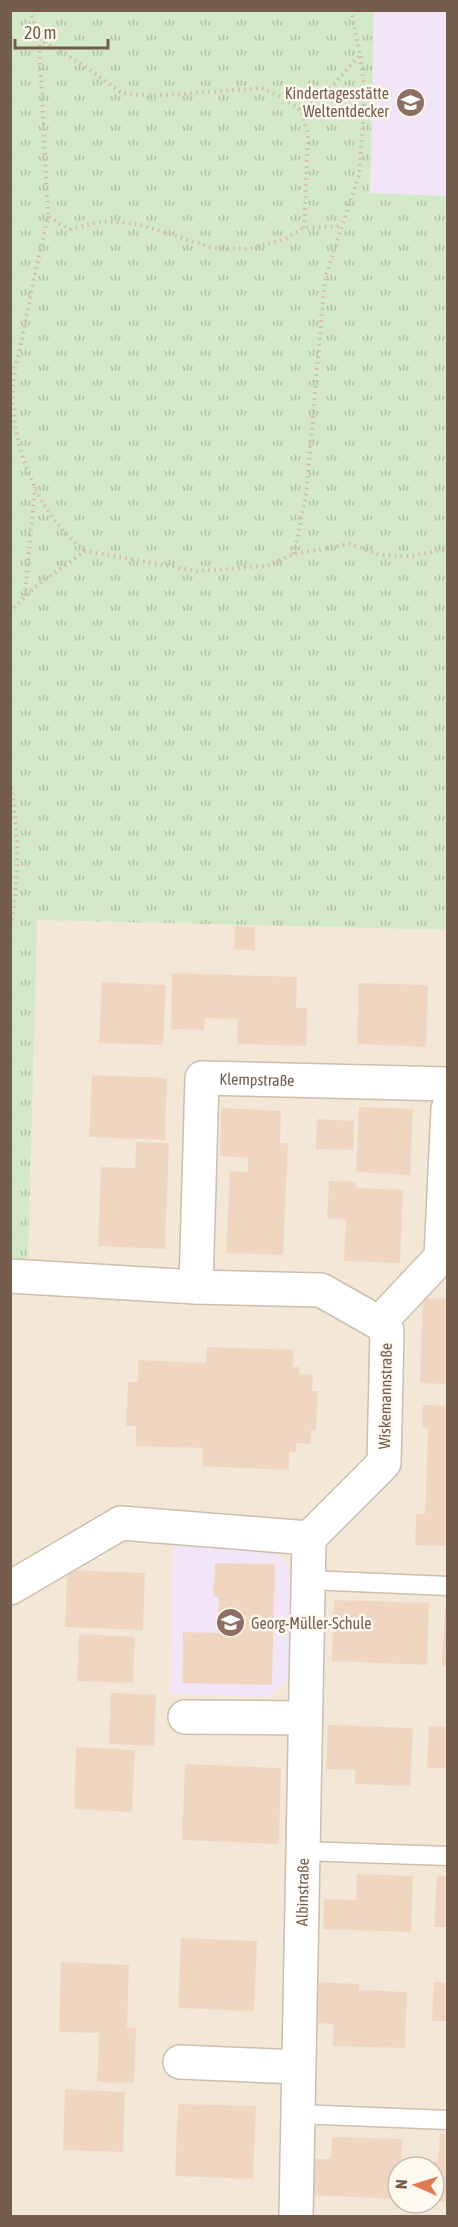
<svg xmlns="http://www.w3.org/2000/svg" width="458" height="2227" font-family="'Asap Condensed',sans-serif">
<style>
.residential{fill:#f3e8d7;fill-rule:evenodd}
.education{fill:#f2e5f8}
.park{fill:url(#park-tufts)}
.building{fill:#f0d6c1}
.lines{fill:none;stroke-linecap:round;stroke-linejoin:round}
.service-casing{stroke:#cdbeae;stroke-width:21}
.minor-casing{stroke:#cdbeae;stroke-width:36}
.path{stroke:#d5baa4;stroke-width:4;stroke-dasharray:1.5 4.5;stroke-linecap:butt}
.service{stroke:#fff;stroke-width:18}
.minor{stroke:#fff;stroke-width:33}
.labels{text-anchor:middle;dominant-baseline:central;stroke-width:5;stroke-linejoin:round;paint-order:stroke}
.education-label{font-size:16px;fill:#785e54;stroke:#fef9ee;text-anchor:end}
.street-label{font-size:16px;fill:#755d4d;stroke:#fef9ee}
</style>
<defs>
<pattern id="park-tufts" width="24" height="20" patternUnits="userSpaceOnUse" patternTransform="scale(1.5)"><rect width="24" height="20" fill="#d3e9c7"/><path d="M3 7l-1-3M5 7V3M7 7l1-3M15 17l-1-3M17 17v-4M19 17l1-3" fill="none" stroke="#b0c0a4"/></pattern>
</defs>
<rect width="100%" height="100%" fill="#fcf5e8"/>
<path class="residential" d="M36,920L447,930V2216H11L10,1264H28ZM398,2167H434V2203H398Z"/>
<g class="education">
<path d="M374,11H447V196L370,194Z"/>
<path d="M173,1546L273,1548L291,1568L288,1679L269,1697L170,1694Z"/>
</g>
<path class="park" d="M11,11H374L370,193L447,196V930L37,920L28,1264H11Z"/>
<g class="building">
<path d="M235,926L255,927V951L234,949Z"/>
<path d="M172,973L297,977L296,1008H307L306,1046L237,1044L238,1019L205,1018L204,1030L171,1029Z"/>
<path d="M102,982L166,985L163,1045L99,1043Z"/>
<path d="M359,983L428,985L426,1047L357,1044Z"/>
<path d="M92,1075L167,1078L165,1140L89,1137Z"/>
<path d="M359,1107L413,1109L410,1175L356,1172Z"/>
<path d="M221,1108L281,1111L280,1143H288L283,1255L226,1253L230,1171L248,1172V1158L220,1156Z"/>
<path d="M317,1119L354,1121L353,1150L316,1149Z"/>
<path d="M136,1142L169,1143L165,1249L98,1246L101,1167L135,1168Z"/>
<path d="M329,1181L356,1182V1188L403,1190L400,1263L344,1261L346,1219L327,1218Z"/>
<path d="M423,1298L448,1299V1384L420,1383Z"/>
<path d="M207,1347L294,1350L293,1367H299V1374L313,1375L312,1391H318L316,1431L311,1430L310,1444L296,1443V1452L289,1451V1470L202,1466L203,1448L136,1446V1426H126L128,1382H138V1360L206,1363Z"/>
<path d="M423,1405L448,1406V1546L415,1545L416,1514H425L428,1428L422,1427Z"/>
<path d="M215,1563L275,1564L272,1685L182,1683L183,1632L217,1633L219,1597H213Z"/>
<path d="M67,1570L145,1573L143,1630L65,1627Z"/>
<path d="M334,1600L429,1603L427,1665L332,1661Z"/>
<path d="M445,1606H448V1666H442Z"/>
<path d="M79,1634L135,1637L133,1683L77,1681Z"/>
<path d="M111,1693L156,1695L154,1746L109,1744Z"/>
<path d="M328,1725L413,1728L410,1786L355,1784V1770L326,1769Z"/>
<path d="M429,1726L448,1727V1768H427Z"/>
<path d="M76,1747L135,1750L132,1812L74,1809Z"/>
<path d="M185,1764L281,1768L279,1844L182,1840Z"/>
<path d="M357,1874L413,1876L411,1932L323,1929L324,1899L356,1900Z"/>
<path d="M437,1876L448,1877V1927H434Z"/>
<path d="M181,1938L257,1941L254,2011L178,2008Z"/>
<path d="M61,1962L129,1965L127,2027L136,2028L134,2083L97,2082L99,2033L59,2032Z"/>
<path d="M315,1982L359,1984V1990L407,1992L405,2048L333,2046L334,2024L314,2023Z"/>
<path d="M434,1982L448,1983V2021H432Z"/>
<path d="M65,2089L125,2092L123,2152L63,2150Z"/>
<path d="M178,2104L256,2106L253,2179L175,2176Z"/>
<path d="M440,2134H448V2202L434,2201V2167H415V2161L438,2162Z"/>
<path d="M332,2137L402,2139L401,2167H398V2199L308,2195L310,2159H331Z"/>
</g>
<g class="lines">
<defs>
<g id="service">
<path d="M308,1580L448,1586"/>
<path d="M302,1851L448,1856"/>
<path d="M297,2114L448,2120"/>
</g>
<g id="minor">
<path d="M10,1276L196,1287L321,1290L379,1323L387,1331L384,1463L309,1538L121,1523L10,1588"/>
<path id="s1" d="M196,1287L202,1078L448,1084"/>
<path d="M379,1323L441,1257L448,1109"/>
<path d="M185,1717L305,1718"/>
<path d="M180,2062L298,2067"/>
<path id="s2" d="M296,2216L309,1538"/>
</g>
</defs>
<use href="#service" class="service-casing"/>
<use href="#minor" class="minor-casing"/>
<g class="path">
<path d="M30,10L39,39L83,65L122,93L154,96L261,88L281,97L301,110L308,134L304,228"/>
<path d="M39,39L48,217"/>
<path d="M301,110L325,94L360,55L351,10"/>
<path d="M85,551C37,514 10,445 13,384C14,369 19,353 22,339C30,298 38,258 48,217L70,229L103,221L138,224L214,248L247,249L285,239L304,228L342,226"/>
<path d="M294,554L306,496L325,278L359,175L365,95L360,55"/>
<path d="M25,596L35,487"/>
<path d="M10,612L35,587L85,551L197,571L266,566L294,554L350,544L380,555L411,556L448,549"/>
<path d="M10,781C19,831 20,879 10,929"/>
</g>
<use href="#service" class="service"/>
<use href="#minor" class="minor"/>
</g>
<defs>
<symbol id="school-disc" viewBox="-11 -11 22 22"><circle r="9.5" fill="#8d6e63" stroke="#fef9ee"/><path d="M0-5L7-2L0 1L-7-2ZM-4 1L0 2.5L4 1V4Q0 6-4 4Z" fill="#fff"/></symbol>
</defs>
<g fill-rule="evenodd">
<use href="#school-disc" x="394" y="86" width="33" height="33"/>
<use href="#school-disc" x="214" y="1606" width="33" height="33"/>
</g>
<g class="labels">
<g class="education-label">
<text x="389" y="93">Kindertagesstätte<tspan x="389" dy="18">Weltentdecker</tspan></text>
<text x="251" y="1623" text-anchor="start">Georg-Müller-Schule</text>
</g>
<g class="street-label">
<text stroke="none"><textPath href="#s1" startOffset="264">Klempstraße</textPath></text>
<text transform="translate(385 1396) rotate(-89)">Wiskemannstraße</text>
<text stroke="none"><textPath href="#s2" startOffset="324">Albinstraße</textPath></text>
</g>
</g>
<rect width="458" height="2227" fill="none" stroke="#755d4d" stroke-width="24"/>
<g transform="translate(416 2185) rotate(273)"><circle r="28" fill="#fef9ee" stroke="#c7bbae" stroke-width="1.5"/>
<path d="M0-4.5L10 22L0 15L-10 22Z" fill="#e07a53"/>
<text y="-9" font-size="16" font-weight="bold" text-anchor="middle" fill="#755d4d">N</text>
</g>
<path d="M15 39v9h93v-9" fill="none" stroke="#755d4d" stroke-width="3"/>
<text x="24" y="39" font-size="18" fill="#755d4d" stroke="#fef9ee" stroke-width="4.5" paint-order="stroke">20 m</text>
</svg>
